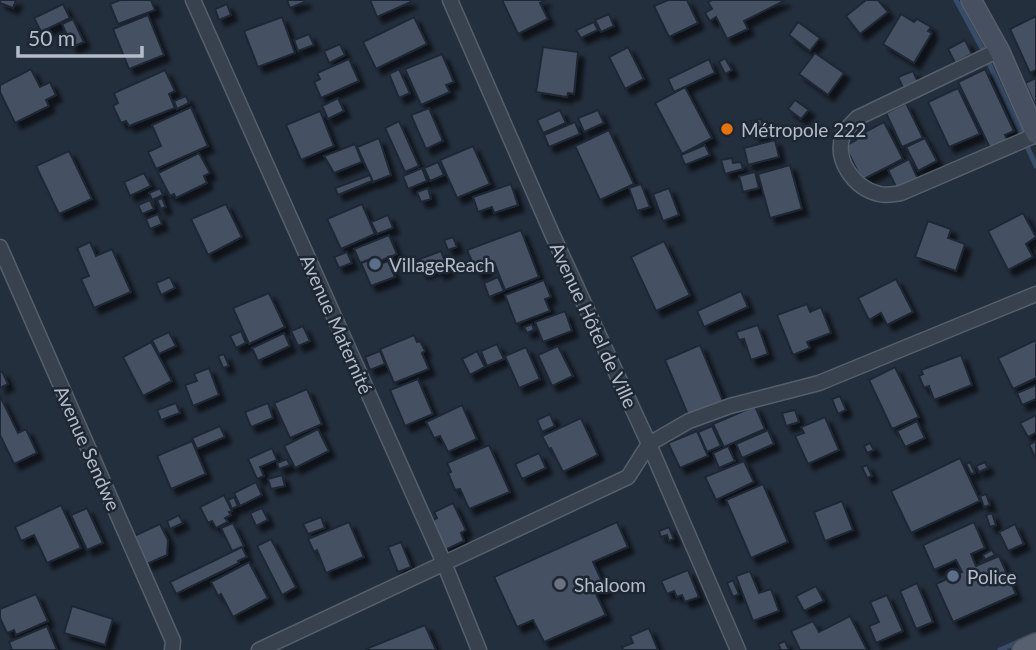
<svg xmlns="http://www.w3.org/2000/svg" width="1036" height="650" font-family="Lato,sans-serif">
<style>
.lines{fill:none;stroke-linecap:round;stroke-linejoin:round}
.stream{stroke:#394c67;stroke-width:5}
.building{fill:#455162;stroke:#1f2835;stroke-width:2;filter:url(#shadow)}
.street-casing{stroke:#565f6c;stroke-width:17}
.secondary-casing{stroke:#565f6c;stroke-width:22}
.primary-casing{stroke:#414a57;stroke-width:24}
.street{stroke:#38414e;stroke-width:14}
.secondary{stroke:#465061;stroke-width:19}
.primary{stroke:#56606e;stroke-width:21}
.food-dot{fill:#e8710a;stroke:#1d2633;stroke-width:2.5}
.service-dot{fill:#5c6f8a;stroke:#1d2633;stroke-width:2.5}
.worship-dot{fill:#6b7280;stroke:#1d2633;stroke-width:2.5}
.labels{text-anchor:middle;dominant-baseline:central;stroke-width:5;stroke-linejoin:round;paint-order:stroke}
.poi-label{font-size:19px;fill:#b4bcc9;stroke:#1d2633;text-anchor:start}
.street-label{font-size:19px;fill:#b4bcc9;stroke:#1d2633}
</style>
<defs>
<filter id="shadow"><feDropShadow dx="6" dy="6" stdDeviation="2" flood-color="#0009"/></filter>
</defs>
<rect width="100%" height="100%" fill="#242f3e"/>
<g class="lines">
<g class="stream">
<path d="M956,0L983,50L1036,166"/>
<path d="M1000,650L1020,641"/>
</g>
</g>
<g class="building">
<path d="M0,0H16L13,8L0,3Z"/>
<path d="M120,0H151L155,10L118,24L110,4Z"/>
<path d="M287,0H304L305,2L290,8Z"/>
<path d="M370,0H410L411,2L377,17Z"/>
<path d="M502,0H546L540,3L548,19L518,34Z"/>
<path d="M668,0H687L698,23L669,37L654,6Z"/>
<path d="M712,0H784V1L744,21L748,29L727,39L716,17L710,21L705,13L712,9L708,2Z"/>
<path d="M866,0H878L888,12L860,34L846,16Z"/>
<path d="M63,4L70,18L41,32L34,18Z"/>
<path d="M227,4L231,15L219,20L215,9Z"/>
<path d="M609,14L614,26L601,32L595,20Z"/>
<path d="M901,14L914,22L917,19L931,27L928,31L932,33L914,63L883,44Z"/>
<path d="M148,15L164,55L129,69L113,29Z"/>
<path d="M1036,16V70L1030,73L1010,29Z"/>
<path d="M282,17L295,53L258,67L244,31Z"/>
<path d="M414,17L427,44L376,69L363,42Z"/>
<path d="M73,19L84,42L72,47L62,24Z"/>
<path d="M594,22L598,30L581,38L576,30Z"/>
<path d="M798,22L820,38L810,51L789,35Z"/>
<path d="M309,34L314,45L298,51L294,40Z"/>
<path d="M965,40L972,54L955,63L948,49Z"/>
<path d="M340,44L345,55L329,63L324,51Z"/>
<path d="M543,47L578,52L574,94L568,93L567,97L536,92Z"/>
<path d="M628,47L644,79L625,89L609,57Z"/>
<path d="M815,53L844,73L828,95L799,74Z"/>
<path d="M442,54L454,82L446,85L450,92L421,105L405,69Z"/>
<path d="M725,58L732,70L725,74L719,62Z"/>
<path d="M349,59L359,81L321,98L314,82L320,79L317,73Z"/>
<path d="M709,59L715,73L674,92L668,79Z"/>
<path d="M31,69L40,87L50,82L56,95L46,100L49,106L15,123L0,92V85Z"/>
<path d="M399,69L410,93L399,98L389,74Z"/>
<path d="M985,69L1014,131L1005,135L1008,141L991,150L958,82Z"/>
<path d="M165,70L175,91L169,94L175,108L129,126L126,121L121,123L113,106L118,103L114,93Z"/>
<path d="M913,71L918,82L903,88L898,77Z"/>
<path d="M1036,78V107L1025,83Z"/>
<path d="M685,87L712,138L682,154L655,103Z"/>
<path d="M958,88L980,134L949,147L928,102Z"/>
<path d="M186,96L189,103L177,109L174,101Z"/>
<path d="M338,98L344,111L328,119L322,106Z"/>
<path d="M795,100L809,110L801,119L788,109Z"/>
<path d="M906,103L923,138L902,147L886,113Z"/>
<path d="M191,107L208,146L156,169L148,152L161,146L152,125Z"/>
<path d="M429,108L443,141L426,149L411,115Z"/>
<path d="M560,110L566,123L543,133L537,120Z"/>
<path d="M598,110L604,123L584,132L578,118Z"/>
<path d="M320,111L334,146L301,160L286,125Z"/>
<path d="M761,119L765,134L755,137L751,121Z"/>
<path d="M399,121L419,166L405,172L385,128Z"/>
<path d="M575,122L580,134L549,147L544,135Z"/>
<path d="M884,122L903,159L862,180L845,146L856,140L855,137Z"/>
<path d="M609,130L634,184L600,200L575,146Z"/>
<path d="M379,138L391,175L373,182L357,147Z"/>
<path d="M925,138L937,161L918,171L906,147Z"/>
<path d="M775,140L779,157L748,165L744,148Z"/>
<path d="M355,144L362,162L334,173L324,156Z"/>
<path d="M705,145L710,155L685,165L681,155Z"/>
<path d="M473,146L490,184L457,198L440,160Z"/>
<path d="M69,151L92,199L59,214L36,166Z"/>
<path d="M199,153L210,173L204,176L207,183L176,198L174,194L170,196L158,173Z"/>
<path d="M732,158L733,163L741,162L743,169L725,174L721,160Z"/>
<path d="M909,159L918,179L897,189L888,170Z"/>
<path d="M438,162L444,175L430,181L424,168Z"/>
<path d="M790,165L802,209L770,218L758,174Z"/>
<path d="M422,168L427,181L408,189L403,176Z"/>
<path d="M755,172L759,188L743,192L739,176Z"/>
<path d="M144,173L151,186L130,196L124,182Z"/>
<path d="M370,175L372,181L338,195L335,188Z"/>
<path d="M511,184L518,205L494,213L492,207L478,212L473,197Z"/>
<path d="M641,184L650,207L637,211L629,188Z"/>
<path d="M160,188L163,195L152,200L149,193Z"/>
<path d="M428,188L431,199L421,202L417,192Z"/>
<path d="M669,188L679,215L663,221L653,194Z"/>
<path d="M162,198L166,207L161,209L157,200Z"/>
<path d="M150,200L154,209L142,214L138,205Z"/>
<path d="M226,204L242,237L208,255L191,219Z"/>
<path d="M362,204L375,234L341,249L327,219Z"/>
<path d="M1023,213L1036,237L1026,244L1033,257L1008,270L988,231Z"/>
<path d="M158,214L162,224L150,229L146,219Z"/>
<path d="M388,215L393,228L377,234L371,222Z"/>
<path d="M928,221L951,229L948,238L965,244L956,271L915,257Z"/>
<path d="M521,230L539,277L505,290L494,262L485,266L486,270L477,273L467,250Z"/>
<path d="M389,235L397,254L378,262L376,257L360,263L354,249Z"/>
<path d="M453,237L457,247L448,250L444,240Z"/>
<path d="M664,241L690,295L656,311L631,257Z"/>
<path d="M90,242L96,256L112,249L131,292L94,308L81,279L89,276L77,248Z"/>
<path d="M441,251L448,270L439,274L437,268L422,273L417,260Z"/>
<path d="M347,252L352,263L339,268L334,257Z"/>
<path d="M376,258L378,265L388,261L395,277L371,286L361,263Z"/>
<path d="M170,277L175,288L161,295L156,283Z"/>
<path d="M498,277L504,291L489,297L484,283Z"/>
<path d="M896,279L913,312L887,325L881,313L869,320L858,298Z"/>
<path d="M544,280L551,297L545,299L550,311L516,324L505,295Z"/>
<path d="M741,291L748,307L704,327L697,311Z"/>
<path d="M269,293L285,327L249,344L233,308Z"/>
<path d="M807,304L810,312L821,307L831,333L807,342L810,348L793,355L777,315Z"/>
<path d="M565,311L572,331L543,342L535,322Z"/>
<path d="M532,324L534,330L527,333L524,327Z"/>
<path d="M758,325L768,354L751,360L744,339L739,340L736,332Z"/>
<path d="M303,326L310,341L298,346L291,331Z"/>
<path d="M241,331L246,343L236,348L230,336Z"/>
<path d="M169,332L176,346L159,354L152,340Z"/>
<path d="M284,333L290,346L258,361L252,348Z"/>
<path d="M414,335L417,342L420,341L425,351L422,353L429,369L394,383L380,349Z"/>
<path d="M1036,340V378L1013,389L998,358Z"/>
<path d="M151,342L172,381L143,396L123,357Z"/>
<path d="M497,344L504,359L487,366L481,351Z"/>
<path d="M700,345L723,401L688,415L665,360Z"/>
<path d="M558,346L573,376L552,386L538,355Z"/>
<path d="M526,347L540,379L519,388L505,356Z"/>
<path d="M380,351L385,364L370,370L365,357Z"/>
<path d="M477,351L485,367L470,375L462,359Z"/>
<path d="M224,354L229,366L223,368L218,356Z"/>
<path d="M961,355L972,385L934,400L929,386L924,388L919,376L923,374L921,370Z"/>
<path d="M895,367L919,417L892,429L869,380Z"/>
<path d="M209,368L219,395L193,406L185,385L197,381L194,374Z"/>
<path d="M2,371L8,384L0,388V372Z"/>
<path d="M418,379L433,414L405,426L390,390Z"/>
<path d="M1036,385V399L1022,405L1017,393Z"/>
<path d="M307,389L322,424L290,438L274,403Z"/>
<path d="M0,396L18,433L26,429L37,453L14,464L0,435Z"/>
<path d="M840,396L846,410L838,414L832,399Z"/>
<path d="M176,403L180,413L161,420L157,410Z"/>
<path d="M268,403L273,418L251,427L245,412Z"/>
<path d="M462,405L477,439L448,452L440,436L434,438L426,422Z"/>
<path d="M755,406L765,429L724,447L713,424Z"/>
<path d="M795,410L799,422L786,426L782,413Z"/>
<path d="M550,414L555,426L542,432L537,420Z"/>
<path d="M1036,415V433L1028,437L1020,423Z"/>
<path d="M825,417L839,450L808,464L795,436L804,433L801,427Z"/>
<path d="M581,418L598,455L563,472L551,448L549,449L542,436Z"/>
<path d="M917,421L925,438L905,447L897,431Z"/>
<path d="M220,426L225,437L197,449L192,438Z"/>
<path d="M712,426L721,446L707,452L698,432Z"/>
<path d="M318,429L329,451L295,468L284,446Z"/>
<path d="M768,430L774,444L742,458L736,444Z"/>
<path d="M697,431L708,456L680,468L668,443Z"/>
<path d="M192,441L206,474L171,489L157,456Z"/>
<path d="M1036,441V459L1029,445Z"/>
<path d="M870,443L874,450L867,453L864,446Z"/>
<path d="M489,445L510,492L469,509L460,489L455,490L448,473L451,472L447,463Z"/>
<path d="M728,446L735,461L719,468L713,453Z"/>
<path d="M272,448L277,460L260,467L264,476L257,479L248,459Z"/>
<path d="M539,453L546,468L522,479L515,464Z"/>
<path d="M960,458L980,501L911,533L891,491Z"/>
<path d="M287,459L290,465L279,469L277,463Z"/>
<path d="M744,461L754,482L716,500L705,477Z"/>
<path d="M970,462L975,473L971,474L966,464Z"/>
<path d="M985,462L988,468L979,472L976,466Z"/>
<path d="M867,465L872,476L867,478L862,467Z"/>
<path d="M282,475L285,486L271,489L268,479Z"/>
<path d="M256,482L262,495L240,506L234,493Z"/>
<path d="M763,484L788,542L751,558L726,500Z"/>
<path d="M986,494L990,505L984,507L980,496Z"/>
<path d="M224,495L232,511L229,512L231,515L225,518L228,522L216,528L212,521L208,523L200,507Z"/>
<path d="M234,497L238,506L232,509L228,500Z"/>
<path d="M842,501L853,530L825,541L814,512Z"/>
<path d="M453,503L466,530L461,533L464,541L443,551L430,522L437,518L434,512Z"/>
<path d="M61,505L81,548L47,563L34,535L21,541L15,527Z"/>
<path d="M87,508L103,543L87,550L71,515Z"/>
<path d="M262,508L268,520L256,526L250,513Z"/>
<path d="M992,513L996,525L990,527L986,515Z"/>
<path d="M179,515L183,523L170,529L167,521Z"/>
<path d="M321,517L325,528L308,534L303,524Z"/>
<path d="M349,522L364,557L326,573L317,550L314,552L308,539Z"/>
<path d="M617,522L628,547L593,562L606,590L596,594L606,615L544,642L533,620L517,627L494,577Z"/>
<path d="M974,522L985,548L971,554L976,566L999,556L1016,594L953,622L936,584L962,572L956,560L934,570L923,545Z"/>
<path d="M233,523L244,546L232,551L221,528Z"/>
<path d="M160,524L168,540L167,555L147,564L134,536Z"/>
<path d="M1015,524L1024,544L1008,551L999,532Z"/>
<path d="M669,527L674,539L669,541L667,535L661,537L659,531Z"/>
<path d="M271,539L296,587L282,595L257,546Z"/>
<path d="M401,542L411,567L398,572L388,547Z"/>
<path d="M242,547L247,557L238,561L239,563L176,594L170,582Z"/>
<path d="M992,550L995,555L985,560L983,555Z"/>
<path d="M249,562L268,598L233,617L221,594L218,596L211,582Z"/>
<path d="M688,570L699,597L685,602L682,595L677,597L674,591L667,594L661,581Z"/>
<path d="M750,571L759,593L771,589L779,611L753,621L736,576Z"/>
<path d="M733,580L739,594L733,597L727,583Z"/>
<path d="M917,583L933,622L916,629L900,591Z"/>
<path d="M816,586L824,601L804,611L796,596Z"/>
<path d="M36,594L48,621L16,635L14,630L7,633L0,618V609Z"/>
<path d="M887,595L903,631L876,643L869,626L879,622L870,602Z"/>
<path d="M72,606L113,619L105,645L64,633Z"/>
<path d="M850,616L867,650H800L791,631L813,621L819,632Z"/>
<path d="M425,625L436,650H366V649Z"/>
<path d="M47,626L57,650H12L9,642Z"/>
<path d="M649,628L658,650H623L622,647L633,643L630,636Z"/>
<path d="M785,641L789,650H781L778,644Z"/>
</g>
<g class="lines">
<defs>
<g id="street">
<path d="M193,0L444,563L479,650"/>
<path d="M450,0L553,236L649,444L738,650"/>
<path d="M999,50L857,118C853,123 845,129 843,135C834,160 854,188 879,194C885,196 894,194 901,193L1036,135"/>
<path d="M0,247L173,641L172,650"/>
<path d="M259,650L628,477L649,444L689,421L730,406L819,383L1036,294"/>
</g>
<path id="secondary" d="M971,0L999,50L1036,134"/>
<path id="primary" d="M1023,650L1036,644"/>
</defs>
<use href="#street" class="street-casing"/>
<use href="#secondary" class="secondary-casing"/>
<use href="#primary" class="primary-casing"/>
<use href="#street" class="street"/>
<use href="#secondary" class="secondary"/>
<use href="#primary" class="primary"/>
</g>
<circle class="food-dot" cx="727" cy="129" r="7"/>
<g class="service-dot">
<circle cx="375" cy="264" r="7"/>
<circle cx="953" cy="576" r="7"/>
</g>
<circle class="worship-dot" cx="560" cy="584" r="7"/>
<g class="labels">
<g class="poi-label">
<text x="741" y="129">Métropole 222</text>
<text x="389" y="264">VillageReach</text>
<text x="967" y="576">Police</text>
<text x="574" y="584">Shaloom</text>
</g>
<g class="street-label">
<text transform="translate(337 324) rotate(66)">Avenue Maternité</text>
<text transform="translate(594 325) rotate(65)">Avenue Hôtel de Ville</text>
<text transform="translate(88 448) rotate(66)">Avenue Sendwe</text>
</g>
</g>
<path d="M18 46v10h124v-10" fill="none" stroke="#b4bcc9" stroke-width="3.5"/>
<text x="28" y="46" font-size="21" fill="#b4bcc9" stroke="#1d2633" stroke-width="5" paint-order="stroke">50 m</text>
</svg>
